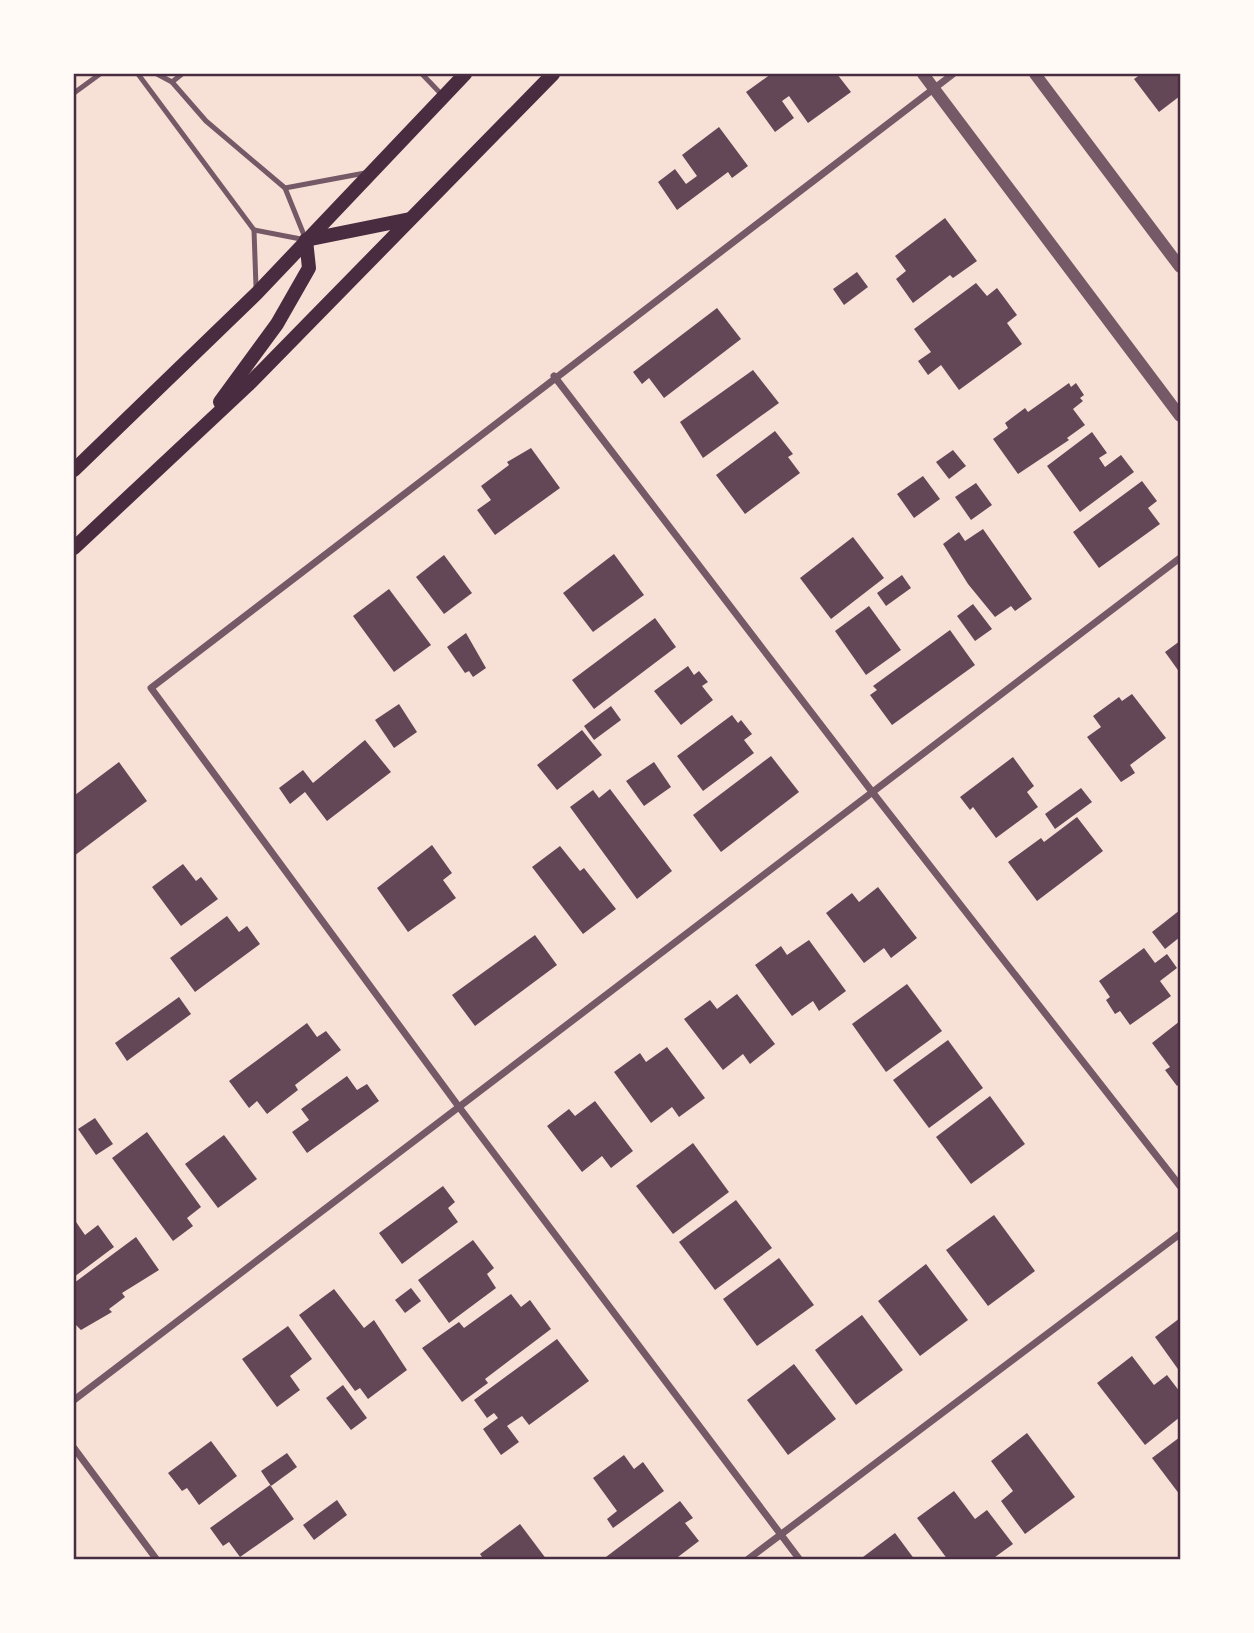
<svg xmlns="http://www.w3.org/2000/svg" width="1254" height="1633" font-family="Rubik,sans-serif">
<style>
.building{fill:#644757}
.lines{fill:none;stroke-linecap:round;stroke-linejoin:round}
.service{stroke:#755966;stroke-width:5}
.minor{stroke:#755966;stroke-width:7}
.tertiary{stroke:#755966;stroke-width:12}
.secondary{stroke:#4a2c40;stroke-width:14}
.neatline{fill:none;stroke:#4a2c40;stroke-width:2.5}
</style>
<rect width="100%" height="100%" fill="#f7e1d7"/>
<g class="building">
<path d="M771,74H837L851,92L808,123L789,96L782,101L794,118L775,132L746,92Z"/>
<path d="M1141,74H1180V96L1159,112L1134,79Z"/>
<path d="M719,127L748,166L732,178L728,172L677,210L658,182L675,169L686,184L697,176L682,155Z"/>
<path d="M945,218L977,261L953,278L950,275L913,303L896,279L906,271L895,256Z"/>
<path d="M857,272L868,287L844,305L833,289Z"/>
<path d="M976,283L987,296L997,288L1017,315L1007,323L1022,344L959,390L941,365L928,375L918,361L931,352L914,329Z"/>
<path d="M717,308L741,339L664,398L649,378L642,384L633,372Z"/>
<path d="M753,370L779,403L703,458L680,422Z"/>
<path d="M1069,383L1071,387L1076,383L1084,395L1080,398L1083,401L1073,409L1085,425L1067,438L1069,440L1018,474L993,439L1008,428L1005,423L1025,408L1028,412Z"/>
<path d="M775,431L793,454L788,457L800,473L745,514L716,475Z"/>
<path d="M1092,432L1107,453L1099,458L1105,467L1121,455L1134,472L1080,512L1047,466Z"/>
<path d="M531,448L560,488L495,535L477,510L491,500L481,486L509,465L507,462Z"/>
<path d="M953,450L966,466L949,479L936,462Z"/>
<path d="M923,476L940,499L914,518L897,494Z"/>
<path d="M1142,481L1157,501L1148,508L1160,524L1099,568L1073,532Z"/>
<path d="M976,483L992,505L971,520L955,497Z"/>
<path d="M983,529L1032,599L1015,611L1011,606L995,617L968,584L943,544L959,532L965,541Z"/>
<path d="M853,537L884,578L831,619L800,578Z"/>
<path d="M614,554L644,595L593,632L563,593Z"/>
<path d="M444,555L472,593L444,614L416,577Z"/>
<path d="M902,575L911,588L886,606L877,593Z"/>
<path d="M389,589L431,645L394,672L353,616Z"/>
<path d="M973,604L992,629L975,641L957,616Z"/>
<path d="M869,606L901,650L866,675L835,631Z"/>
<path d="M655,618L676,647L594,709L572,680Z"/>
<path d="M950,630L975,665L892,725L870,695L877,690L873,686Z"/>
<path d="M466,633L486,668L473,677L469,671L465,673L447,647Z"/>
<path d="M1180,641V673L1165,652Z"/>
<path d="M688,666L694,675L699,671L708,682L702,686L713,700L681,725L654,691Z"/>
<path d="M1132,694L1166,738L1130,765L1135,773L1121,782L1087,737L1101,727L1093,716L1119,697L1122,701Z"/>
<path d="M399,704L417,732L394,748L375,720Z"/>
<path d="M611,706L621,720L594,740L584,726Z"/>
<path d="M732,715L738,723L741,720L752,734L744,740L754,753L703,791L677,756Z"/>
<path d="M582,730L602,755L557,790L537,765Z"/>
<path d="M365,740L391,772L327,821L305,792L290,804L279,788L303,770L313,783Z"/>
<path d="M771,756L799,792L721,852L693,815Z"/>
<path d="M1013,757L1034,786L1027,792L1038,807L996,838L973,807L970,810L960,797Z"/>
<path d="M119,762L147,801L74,856V792L75,795Z"/>
<path d="M654,762L671,787L644,806L626,781Z"/>
<path d="M1081,788L1092,802L1055,829L1045,814Z"/>
<path d="M610,789L672,871L637,899L570,807L593,790L599,798Z"/>
<path d="M1077,817L1103,851L1037,901L1008,862L1041,838L1044,842Z"/>
<path d="M432,845L452,873L443,880L456,898L408,932L377,888Z"/>
<path d="M560,846L580,871L584,868L616,909L583,934L532,867Z"/>
<path d="M183,864L196,881L201,877L218,899L181,926L152,887Z"/>
<path d="M878,887L917,938L891,958L884,948L864,963L826,913L852,893L859,902Z"/>
<path d="M1180,910V937L1165,949L1152,932Z"/>
<path d="M227,916L239,932L247,926L260,944L195,992L170,958Z"/>
<path d="M535,935L557,965L475,1026L452,995Z"/>
<path d="M809,940L846,991L819,1011L813,1001L792,1016L755,965L781,946L787,955Z"/>
<path d="M1144,948L1155,963L1167,954L1177,968L1160,981L1171,996L1130,1025L1120,1011L1115,1014L1106,1000L1110,997L1099,981Z"/>
<path d="M907,984L942,1031L886,1072L852,1024Z"/>
<path d="M737,994L775,1044L750,1064L743,1054L723,1070L684,1019L710,1000L717,1009Z"/>
<path d="M179,997L191,1014L127,1061L115,1043Z"/>
<path d="M1180,1021V1083L1177,1086L1165,1070L1170,1067L1152,1043Z"/>
<path d="M307,1023L317,1037L326,1031L341,1050L295,1085L298,1090L267,1114L257,1101L249,1108L229,1081Z"/>
<path d="M948,1040L983,1088L929,1128L893,1080Z"/>
<path d="M667,1047L705,1098L679,1117L672,1107L651,1123L614,1072L640,1053L646,1062Z"/>
<path d="M347,1076L357,1090L367,1084L379,1101L307,1153L292,1132L309,1120L301,1109Z"/>
<path d="M990,1096L1025,1144L971,1184L936,1137Z"/>
<path d="M595,1101L633,1151L611,1168L602,1156L582,1172L547,1126L569,1109L575,1116Z"/>
<path d="M95,1118L113,1144L96,1155L78,1129Z"/>
<path d="M147,1132L201,1207L187,1218L193,1226L173,1241L112,1158Z"/>
<path d="M224,1135L257,1179L218,1208L185,1164Z"/>
<path d="M693,1143L729,1192L673,1234L636,1186Z"/>
<path d="M443,1186L455,1202L448,1208L458,1222L402,1264L379,1233Z"/>
<path d="M736,1200L772,1248L715,1290L679,1242Z"/>
<path d="M994,1215L1035,1271L988,1306L946,1250Z"/>
<path d="M74,1219L85,1235L98,1225L114,1247L74,1277Z"/>
<path d="M136,1237L159,1270L122,1293L125,1297L109,1309L112,1312L81,1330L74,1323V1283Z"/>
<path d="M473,1240L494,1268L487,1274L496,1288L449,1323L418,1280Z"/>
<path d="M779,1258L814,1305L757,1346L723,1299Z"/>
<path d="M926,1264L968,1320L920,1356L878,1301Z"/>
<path d="M411,1288L421,1301L405,1313L395,1300Z"/>
<path d="M334,1289L364,1328L374,1320L407,1370L368,1399L360,1388L355,1391L299,1315Z"/>
<path d="M511,1294L521,1307L530,1300L551,1329L485,1379L488,1383L462,1402L422,1348L459,1322L464,1328Z"/>
<path d="M862,1315L903,1370L856,1405L815,1350Z"/>
<path d="M1180,1318V1372L1155,1337Z"/>
<path d="M288,1326L312,1359L290,1376L300,1390L277,1407L242,1359Z"/>
<path d="M557,1339L589,1381L529,1425L522,1416L507,1426L519,1442L501,1455L483,1429L498,1418L494,1413L487,1418L474,1400Z"/>
<path d="M1132,1356L1154,1385L1167,1375L1180,1392V1417L1145,1445L1097,1383Z"/>
<path d="M794,1364L836,1419L788,1455L747,1400Z"/>
<path d="M343,1385L367,1418L351,1430L326,1398Z"/>
<path d="M1027,1433L1075,1497L1025,1534L1001,1501L1013,1491L991,1461Z"/>
<path d="M1180,1437V1495L1152,1458Z"/>
<path d="M211,1441L237,1476L199,1505L187,1488L182,1491L168,1473Z"/>
<path d="M287,1453L297,1467L271,1486L261,1471Z"/>
<path d="M624,1455L634,1469L643,1462L664,1491L613,1528L607,1519L617,1511L593,1478Z"/>
<path d="M270,1485L294,1519L240,1557L229,1542L223,1546L210,1528Z"/>
<path d="M954,1491L975,1519L987,1510L1013,1544L991,1560H948L917,1518Z"/>
<path d="M337,1500L347,1515L314,1540L303,1525Z"/>
<path d="M680,1501L693,1518L685,1523L699,1541L674,1560H602Z"/>
<path d="M520,1524L547,1560H484L480,1554Z"/>
<path d="M895,1533L915,1560H859Z"/>
</g>
<g class="lines">
<g class="service">
<path d="M138,74L254,230L256,287"/>
<path d="M157,74L172,82L206,121L285,188L306,240"/>
<path d="M422,74L443,96"/>
<path d="M172,82L182,74"/>
<path d="M74,93L100,74"/>
<path d="M285,188L365,173"/>
<path d="M254,230L306,240"/>
</g>
<g class="minor">
<path d="M554,376L873,793L1180,1186"/>
<path d="M74,1400L1180,558"/>
<path d="M74,1448L157,1560"/>
<path d="M747,1560L1180,1234"/>
<path d="M800,1560L459,1107L151,688L953,74"/>
</g>
<g class="tertiary">
<path d="M923,74L1180,416"/>
<path d="M1035,74L1180,267"/>
</g>
<g class="secondary">
<path d="M306,240L410,219"/>
<path d="M220,402L277,324L309,268L306,240"/>
<path d="M74,470L257,293L465,74"/>
<path d="M74,548L248,385L553,74"/>
</g>
</g>
<rect width="1254" height="1633" fill="none" stroke="#fffaf5" stroke-width="150"/>
<rect x="75" y="75" width="1104" height="1483" class="neatline"/>
</svg>
